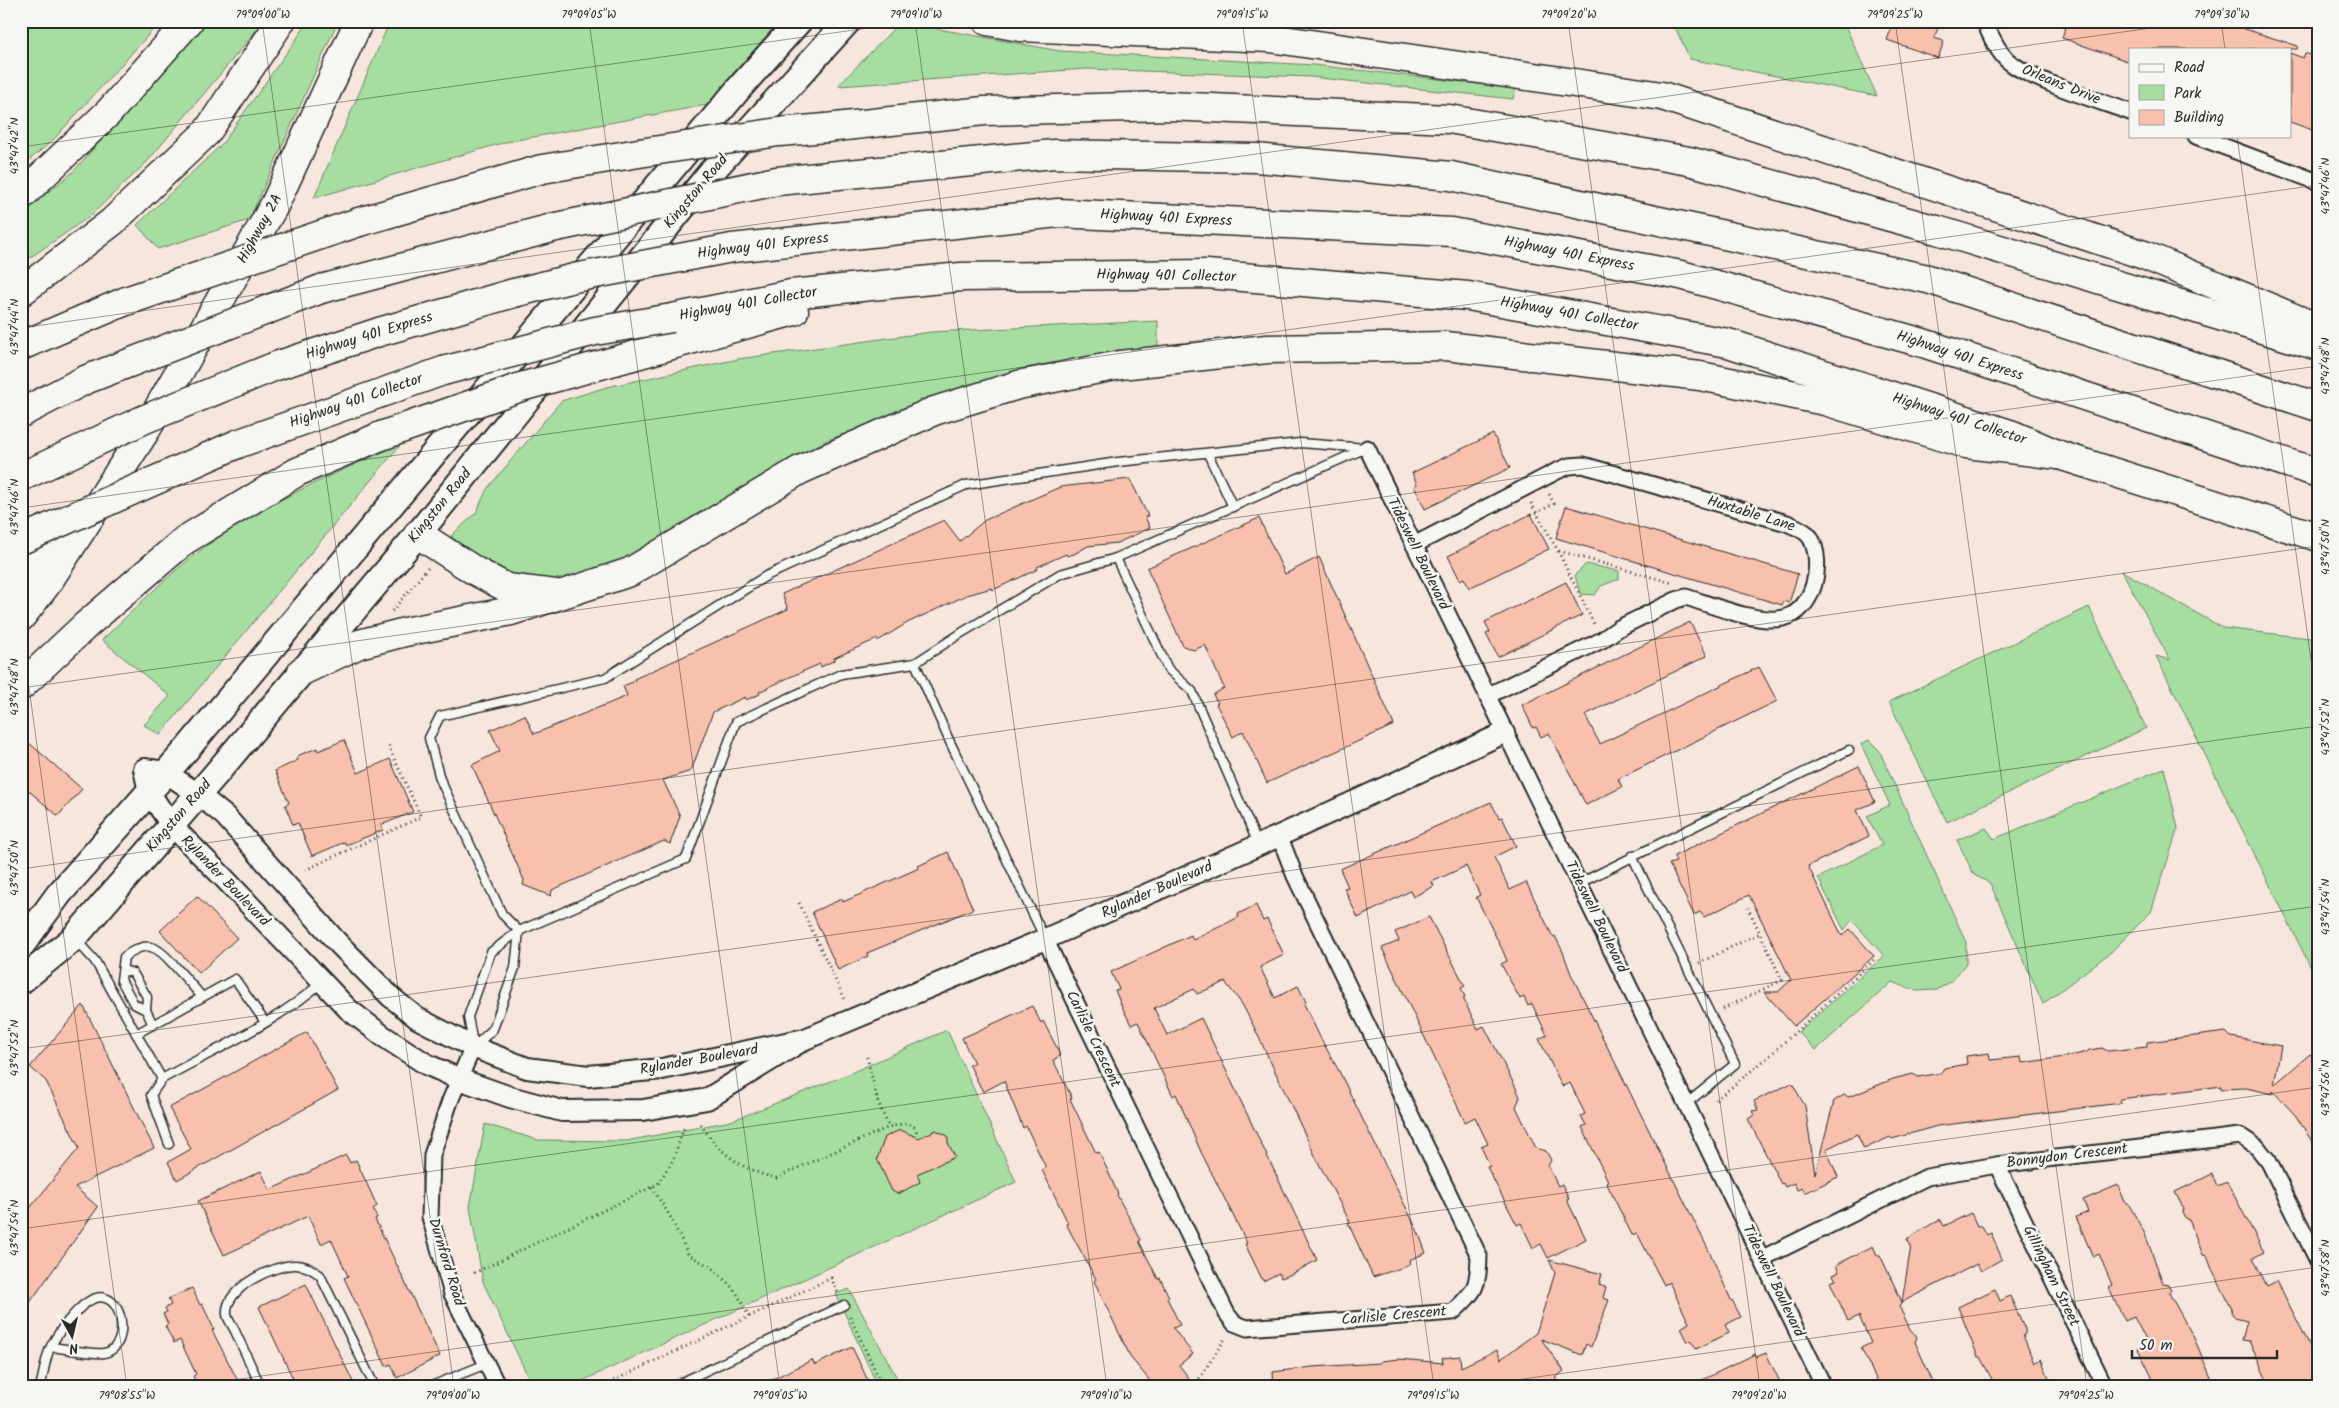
<svg xmlns="http://www.w3.org/2000/svg" width="2339" height="1408" font-family="Kalam,sans-serif">
<style>
.green{fill:#a6dea2;stroke:#688466}
.building{fill:#f8c0ad;stroke:#2b2b2b}
.lines{fill:none;stroke-linecap:round;stroke-linejoin:round}
.service-casing{stroke:#2b2b2b;stroke-width:11}
.minor-casing{stroke:#2b2b2b;stroke-width:19}
.tertiary-casing{stroke:#2b2b2b;stroke-width:24}
.primary-casing{stroke:#2b2b2b;stroke-width:29}
.motorway-casing{stroke:#2b2b2b;stroke-width:31}
.path{stroke:#2b2b2b;stroke-width:3;stroke-dasharray:1 4;stroke-linecap:butt}
.service{stroke:#f6f6f2;stroke-width:8}
.minor{stroke:#f6f6f2;stroke-width:15}
.tertiary{stroke:#f6f6f2;stroke-width:20}
.primary{stroke:#f6f6f2;stroke-width:25}
.motorway{stroke:#f6f6f2;stroke-width:28}
.motorway-bridge-casing{stroke:#2b2b2b;stroke-width:31;stroke-linecap:butt}
.motorway-bridge{stroke:#f6f6f2;stroke-width:28}
.ticks{fill:none;stroke:#2b2b2b;stroke-width:1;stroke-opacity:0.45}
.labels{text-anchor:middle;dominant-baseline:central;stroke-width:5;stroke-linejoin:round;paint-order:stroke}
.street-label{font-size:15px;fill:#2b2b2b;stroke:#f6f6f2}
.neatline{fill:none;stroke:#2b2b2b;stroke-width:2}
.ticks-label{font-size:12px;text-anchor:middle;fill:#2b2b2b}
</style>
<rect width="100%" height="100%" fill="#f7e6dd"/>
<filter id="ink" filterUnits="userSpaceOnUse"><feTurbulence type="fractalNoise" baseFrequency=".02" numOctaves="2"/><feDisplacementMap in="SourceGraphic" scale="10" xChannelSelector="R" yChannelSelector="G"/><feConvolveMatrix kernelMatrix="1 2 1 2 8 2 1 2 1" color-interpolation-filters="sRGB"/></filter>
<g filter="url(#ink)">
<g class="green">
<path d="M21,21H161L53,140L21,167Z"/>
<path d="M207,21H260L252,36L147,162L90,216L21,264V214L73,172Z"/>
<path d="M309,21H338L249,220L158,249L137,225L222,144Z"/>
<path d="M390,21H779L707,105L506,142L314,198Z"/>
<path d="M1672,21H1843L1877,96L1690,59Z"/>
<path d="M900,22L1060,51L1314,65L1516,88L1513,99L1311,77L1086,69L838,86Z"/>
<path d="M1158,321V347L1000,379L825,441L692,517L627,559L568,582L535,586L487,568L451,536L476,513L487,489L561,401L607,387L738,359L931,332Z"/>
<path d="M401,444L160,735L144,725L170,696L102,640C141,603 178,564 222,535C278,497 340,471 401,444Z"/>
<path d="M1586,564L1619,571V579L1601,586L1595,595L1580,594L1575,575Z"/>
<path d="M2122,571L2223,628L2318,639V982L2156,656L2170,660Z"/>
<path d="M2089,607L2146,728L1947,822L1889,702Z"/>
<path d="M1869,740L1879,750L1966,942V963L1953,980L1937,990L1917,991L1892,982L1816,1050L1798,1032L1884,956L1852,920L1844,930L1818,878L1882,845L1867,816L1890,805L1861,744Z"/>
<path d="M2164,768L2178,828L2151,912L2111,952L2043,1004L1990,883L1974,875L1957,840L1986,828L1994,839Z"/>
<path d="M947,1030L1016,1182L569,1387H533L483,1282L470,1207L485,1124L538,1140L626,1141L731,1121L844,1076Z"/>
<path d="M849,1289L897,1378L899,1387H878L836,1294Z"/>
</g>
<g class="building">
<path d="M1894,21H1921L1938,28L1934,38L1944,41L1938,58L1887,40Z"/>
<path d="M2067,21H2229L2242,28L2298,46L2297,49H2130V62L2062,38Z"/>
<path d="M2290,53L2303,58L2305,53L2318,58V132L2290,122Z"/>
<path d="M1493,434L1510,468L1425,509L1414,486L1417,484L1412,473Z"/>
<path d="M1130,479L1148,516L1145,517L1150,528L1117,543L1088,546L1074,554L1067,556L1066,554L1037,567L1038,569L993,590L992,588L967,595L907,623L878,641L877,639L834,658L835,660L821,667L820,664L790,677L759,692L760,694L746,700L745,697L713,712L691,771L663,780L680,816L670,844L664,841L552,890L551,896L523,885L524,880L472,765L500,751L490,730L525,715L534,734L627,696L623,686L635,681L634,679L788,609L782,594L944,520L960,541L985,520L1060,487Z"/>
<path d="M1566,506L1798,574L1789,603L1783,601L1782,605L1556,538Z"/>
<path d="M1531,514L1549,549L1469,588L1464,578L1460,580L1448,556Z"/>
<path d="M1259,518L1285,574L1319,557L1394,725L1267,783L1243,731L1233,737L1216,704L1218,703L1213,695L1224,688L1205,645L1194,650L1183,646L1147,568Z"/>
<path d="M1566,582L1582,615L1498,657L1486,634L1490,632L1485,622Z"/>
<path d="M1690,622L1707,656L1585,715L1600,744L1759,667L1777,701L1618,779L1622,787L1586,805L1549,733L1541,737L1536,727L1533,728L1522,705Z"/>
<path d="M21,736L82,789L58,816L21,784Z"/>
<path d="M344,740L358,773L390,759L413,812L381,825L383,830L346,845L345,842L312,856L298,823L293,825L285,805L289,803L275,771L298,760L297,756L317,748L318,751Z"/>
<path d="M1859,766L1875,802L1857,810L1869,836L1808,866L1842,936L1850,929L1874,956L1794,1026L1764,992H1778L1791,980L1749,895L1704,917L1700,912L1694,915L1669,864L1676,862L1674,856Z"/>
<path d="M1491,802L1499,818L1502,817L1516,846L1494,857L1510,890L1526,882L1553,937L1555,936L1563,952L1571,974L1711,1255L1731,1300H1732L1741,1317L1725,1325L1729,1333L1696,1349L1691,1340L1688,1342L1681,1328L1689,1323L1669,1282L1664,1285L1637,1233L1632,1235L1606,1182L1608,1181L1582,1127L1586,1125L1581,1116L1585,1114L1570,1083L1562,1086L1539,1039L1547,1035L1532,1004L1528,1006L1524,997L1520,999L1501,964L1507,961L1503,951L1476,897L1480,895L1466,866L1432,882L1434,886L1413,897L1410,891L1358,918L1344,888L1348,887L1340,869Z"/>
<path d="M948,852L973,909L867,953L868,956L838,970L812,912L842,899L843,902L919,868L918,866Z"/>
<path d="M197,896L237,938L199,973L160,931Z"/>
<path d="M1256,905L1263,921L1267,919L1284,955L1260,967L1275,998L1298,986L1306,1002L1304,1004L1321,1039L1339,1071L1419,1234L1426,1253L1409,1260L1410,1264L1401,1268L1373,1277L1348,1223L1350,1222L1319,1164L1253,1025L1242,1004L1225,982L1197,994L1194,989L1154,1008L1167,1035L1201,1018L1317,1260L1292,1274L1281,1278L1279,1273L1263,1281L1245,1244L1247,1243L1201,1152L1176,1094L1173,1096L1138,1022L1131,1025L1119,1000L1115,990L1119,989L1111,972L1191,935L1193,940L1239,917L1238,914Z"/>
<path d="M1429,917L1465,986L1461,988L1465,997L1463,998L1478,1029L1484,1026L1516,1088L1520,1097L1516,1107L1536,1148L1546,1151L1551,1160L1548,1166L1558,1186L1562,1184L1569,1199L1567,1200L1586,1239L1548,1258L1541,1244L1533,1248L1521,1223L1517,1225L1487,1167L1490,1166L1481,1147L1488,1144L1475,1117L1465,1122L1382,948L1399,941L1395,932Z"/>
<path d="M83,1005L154,1148L75,1187L98,1207L21,1315V1219L79,1148L46,1081L30,1067Z"/>
<path d="M1032,1006L1041,1023L1043,1021L1057,1048L1060,1056L1053,1060L1072,1098L1070,1099L1096,1153L1099,1152L1107,1169L1118,1194L1117,1195L1141,1240L1139,1241L1158,1279L1160,1278L1169,1297L1167,1298L1180,1325L1173,1328L1193,1354L1179,1365L1189,1378L1179,1387H1155L1131,1358L1094,1281L1096,1279L1066,1224L1068,1223L1042,1170L1046,1168L1026,1126L1023,1128L1004,1081L983,1092L969,1064L974,1063L962,1038Z"/>
<path d="M307,1032L338,1090L177,1180L168,1162L191,1149L169,1108Z"/>
<path d="M2226,1032L2231,1037L2281,1046L2274,1085L2310,1054L2318,1063V1151L2296,1116L2273,1091V1094L2246,1088L2221,1089V1086L2120,1099L2121,1103L1937,1126L1892,1139L1890,1137L1864,1149L1857,1134L1826,1149L1838,1177L1805,1193L1802,1188L1797,1190L1794,1183L1785,1187L1783,1183L1781,1184L1748,1119L1754,1115L1752,1111L1758,1110L1754,1101L1792,1083L1805,1106L1815,1174L1834,1101L1844,1095L1849,1097L1893,1079L1913,1074L1918,1077L1941,1073L1944,1068L1967,1064L1966,1056L1989,1053L1990,1060L2021,1057L2022,1063L2071,1056L2087,1052L2089,1050L2102,1048L2108,1051L2147,1047V1042Z"/>
<path d="M900,1130L919,1138L936,1130L948,1136V1143L955,1157L917,1174L920,1182L898,1194L892,1191L877,1159L885,1137Z"/>
<path d="M346,1155L350,1163L356,1160L377,1206L373,1209L377,1218L375,1219L440,1356L397,1378L391,1364L386,1366L344,1278L348,1276L331,1239L321,1244L308,1216L224,1255L198,1201L261,1171L270,1190Z"/>
<path d="M2212,1174L2217,1186L2227,1182L2264,1252L2253,1258L2267,1286L2277,1281L2302,1330L2318,1362V1387H2270L2249,1341L2242,1340L2247,1321L2235,1318L2231,1312L2232,1308L2213,1272L2207,1256L2203,1255L2189,1220L2186,1219L2182,1212L2183,1208L2175,1192Z"/>
<path d="M2118,1185L2125,1202L2128,1203L2145,1234L2163,1283L2168,1284L2171,1290L2169,1293L2194,1338L2215,1387H2157L2138,1349L2148,1344L2134,1317L2125,1321L2108,1287L2112,1285L2099,1254L2093,1257L2076,1217L2088,1212L2083,1200Z"/>
<path d="M1971,1213L1977,1226H1982L1987,1235L1991,1233L2002,1259L1981,1271L1977,1264L1902,1302L1899,1306L1910,1329L1917,1337L1915,1342L1935,1387H1880L1861,1348L1871,1343L1859,1316L1848,1321L1830,1282L1836,1280L1833,1275L1839,1272L1836,1265L1873,1246L1877,1255H1880L1902,1302L1911,1246L1907,1239L1940,1219L1944,1226Z"/>
<path d="M1549,1260L1602,1274L1599,1285L1606,1287L1603,1298L1609,1300L1591,1347L1586,1344L1582,1355L1541,1339L1564,1371L1555,1378L1562,1387H1274L1273,1372L1312,1367L1381,1363V1361L1399,1359L1443,1363L1442,1358L1460,1356L1461,1367L1497,1350L1501,1359L1536,1333L1555,1273Z"/>
<path d="M306,1284L353,1382L343,1387H297L259,1307Z"/>
<path d="M192,1288L200,1305L202,1304L214,1329L212,1330L241,1387H198L193,1376L196,1374L180,1340L174,1343L165,1326L168,1324L163,1314L167,1312L165,1308L171,1305L168,1299Z"/>
<path d="M1995,1289L2000,1301L2010,1296L2025,1329V1334L2023,1335L2034,1363L2041,1359L2053,1387H1996L1980,1357H1978L1958,1307Z"/>
<path d="M852,1347L871,1387H756L812,1360L815,1365Z"/>
<path d="M1766,1353L1780,1382L1770,1387H1688L1755,1354L1756,1357Z"/>
</g>
<g class="lines">
<defs>
<g id="service">
<path d="M1208,454L1233,507"/>
<path d="M1116,558L1364,449"/>
<path d="M915,663L949,740L1045,939"/>
<path d="M1632,856L1735,1064L1686,1104"/>
<path d="M1580,883L1849,750"/>
<path d="M519,931L502,914L440,779L429,738L440,716L605,678L766,576L966,485L1118,462L1300,443L1367,448"/>
<path d="M77,941L95,961L162,1079L151,1095L169,1144"/>
<path d="M123,970L133,973L147,997L146,1010"/>
<path d="M153,1025L146,1010L134,1004L121,980L124,957C147,939 157,946 173,964C183,975 193,986 202,997"/>
<path d="M136,1034L235,979L265,1022"/>
<path d="M473,1043L468,1017L491,952L519,931L686,859L736,722L841,674L915,663L963,632L1060,574L1116,558L1168,669L1192,691L1258,844"/>
<path d="M474,1047L493,1029L515,968L519,931"/>
<path d="M162,1079C216,1049 276,1023 322,982"/>
<path d="M40,1387C44,1374 45,1358 51,1346C59,1331 86,1292 105,1298C126,1304 128,1349 104,1353C94,1355 63,1348 51,1347"/>
<path d="M261,1387C252,1368 244,1350 235,1331C233,1326 227,1319 227,1314C224,1288 275,1264 296,1265C306,1265 313,1270 320,1275L375,1387"/>
<path d="M429,1387L486,1364"/>
<path d="M481,1387L496,1382"/>
<path d="M672,1387L844,1305"/>
</g>
<g id="minor">
<path d="M1984,21C1990,34 1997,51 2008,61C2034,82 2097,100 2130,112"/>
<path d="M2196,136L2318,182"/>
<path d="M1367,448L1824,1387"/>
<path d="M1414,545L1557,471L1569,466L1583,465L1787,523C1795,527 1805,530 1810,537C1825,562 1814,612 1783,618C1758,624 1712,605 1686,597L1676,600L1619,628L1602,640L1487,696"/>
<path d="M1045,939L1227,1314L1234,1323L1247,1328L1453,1312C1476,1290 1478,1288 1479,1256L1295,876L1279,835"/>
<path d="M473,1047L450,1101L432,1155L430,1217L452,1294L498,1387"/>
<path d="M1997,1165L2105,1387"/>
<path d="M1763,1258L1927,1177L1997,1165L2240,1136L2257,1147L2269,1162L2318,1261"/>
</g>
<path id="tertiary" d="M805,1039L662,1069L588,1076L527,1068L473,1047L417,1018L391,997L336,941L225,816L198,794L165,772L144,769L149,792L171,825L224,878L348,1009L383,1036L426,1064L459,1079L510,1097L562,1111L643,1110L707,1099L805,1039L1045,939L1259,845L1504,733"/>
<g id="primary">
<path d="M21,946L59,894L187,749L741,86L799,21"/>
<path d="M21,981L74,938L215,775L418,534L712,171L848,21"/>
</g>
<g id="motorway">
<path d="M987,21L1020,27L1270,38L1662,96L2144,255L2318,328"/>
<path d="M826,128L984,111L1168,106L1449,119L1689,161L1937,230L2318,346"/>
<path d="M777,181L1054,154L1256,158L1451,176L1928,279L2318,407"/>
<path d="M21,196L109,112L189,21"/>
<path d="M359,222L542,169L639,153"/>
<path d="M732,248L1058,213L1452,232L1681,275L1923,343L2318,473"/>
<path d="M321,289L556,227"/>
<path d="M21,292L112,222L207,132L281,21"/>
<path d="M672,318L791,294L961,277L1207,274L1468,296L1728,343L2013,435L2059,455L2318,537"/>
<path d="M21,346L126,301"/>
<path d="M636,355L794,311"/>
<path d="M276,366L379,332L514,293"/>
<path d="M21,413L85,380"/>
<path d="M237,444L443,371"/>
<path d="M418,534L475,571L507,588L555,594"/>
<path d="M21,579L68,523"/>
<path d="M21,617L46,585L146,430L275,204L359,21"/>
<path d="M302,671L359,644L405,632L511,611L630,572L800,470L934,411L1018,385L1120,365L1267,349L1446,346L1700,376L1825,401L1966,444L2059,455"/>
<path d="M21,686L86,625L185,540L297,472L381,436"/>
</g>
</defs>
<use href="#service" class="service-casing"/>
<use href="#minor" class="minor-casing"/>
<use href="#tertiary" class="tertiary-casing"/>
<use href="#primary" class="primary-casing"/>
<use href="#motorway" class="motorway-casing"/>
<g class="path">
<path d="M1531,503L1558,551L1595,626"/>
<path d="M1536,513L1554,504L1549,494"/>
<path d="M1559,551L1673,583"/>
<path d="M392,611L428,568"/>
<path d="M305,870L421,817L387,743"/>
<path d="M799,903L846,1002"/>
<path d="M1699,963L1760,933"/>
<path d="M1723,1009L1782,980L1748,908"/>
<path d="M867,1057L878,1102L889,1127"/>
<path d="M1716,1100L1767,1058L1875,959"/>
<path d="M701,1124C718,1153 744,1171 776,1178L889,1127L906,1123L914,1127L918,1134"/>
<path d="M652,1187L671,1218L688,1254L712,1268L730,1285L738,1295L749,1317"/>
<path d="M474,1273L658,1184L673,1160L684,1128"/>
<path d="M850,1317L883,1387"/>
<path d="M600,1387L831,1278L838,1293"/>
<path d="M1194,1387L1226,1337"/>
</g>
<use href="#service" class="service"/>
<use href="#minor" class="minor"/>
<use href="#tertiary" class="tertiary"/>
<use href="#primary" class="primary"/>
<use href="#motorway" class="motorway"/>
<defs>
<g id="motorway-bridge">
<path d="M639,153L779,132L826,128"/>
<path d="M556,227L777,181"/>
<path d="M514,293L574,278L732,248"/>
<path d="M126,301L359,222"/>
<path d="M443,371L595,331L672,318"/>
<path d="M85,380L321,289"/>
<path d="M381,436L521,387L636,355"/>
<path d="M21,477L145,419L276,366"/>
<path d="M21,540L237,444"/>
</g>
</defs>
<use href="#motorway-bridge" class="motorway-bridge-casing"/>
<use href="#motorway-bridge" class="motorway-bridge"/>
</g>
</g>
<path class="ticks" d="M262,21L454,1387M589,21L780,1387M915,21L1107,1387M1242,21L1434,1387M1568,21L1760,1387M1895,21L2087,1387M2221,21L2225,49M2237,136L2318,709M21,147L918,21M21,328L2201,21M21,508L2318,185M21,631L127,1387M21,688L2318,366M21,869L2318,546M21,1049L2318,726M21,1229L2318,906M183,1387L2318,1087M1466,1387L2318,1267"/>
<g class="labels">
<g class="street-label">
<text transform="translate(2061 85) rotate(22)">Orleans Drive</text>
<text transform="translate(696 192) rotate(-50)">Kingston Road</text>
<text transform="translate(1166 218) rotate(3)">Highway 401 Express</text>
<text transform="translate(260 229) rotate(-61)">Highway 2A</text>
<text transform="translate(763 246) rotate(-7)">Highway 401 Express</text>
<text transform="translate(1569 254) rotate(11)">Highway 401 Express</text>
<text transform="translate(1166 276) rotate(1)">Highway 401 Collector</text>
<text transform="translate(748 304) rotate(-10)">Highway 401 Collector</text>
<text transform="translate(1569 314) rotate(10)">Highway 401 Collector</text>
<text transform="translate(369 336) rotate(-17)">Highway 401 Express</text>
<text transform="translate(1960 356) rotate(18)">Highway 401 Express</text>
<text transform="translate(356 401) rotate(-19)">Highway 401 Collector</text>
<text transform="translate(1959 419) rotate(18)">Highway 401 Collector</text>
<text transform="translate(440 506) rotate(-51)">Kingston Road</text>
<text transform="translate(1751 514) rotate(17)">Huxtable Lane</text>
<text transform="translate(1418 554) rotate(64)">Tideswell Boulevard</text>
<text transform="translate(179 816) rotate(-49)">Kingston Road</text>
<text transform="translate(225 881) rotate(46)">Rylander Boulevard</text>
<text transform="translate(1157 890) rotate(-24)">Rylander Boulevard</text>
<text transform="translate(1596 917) rotate(64)">Tideswell Boulevard</text>
<text transform="translate(1093 1039) rotate(64)">Carlisle Crescent</text>
<text transform="translate(699 1060) rotate(-10)">Rylander Boulevard</text>
<text transform="translate(2067 1156) rotate(-7)">Bonnydon Crescent</text>
<text transform="translate(446 1262) rotate(73)">Durnford Road</text>
<text transform="translate(2051 1276) rotate(64)">Gillingham Street</text>
<text transform="translate(1773 1281) rotate(64)">Tideswell Boulevard</text>
<text transform="translate(1394 1316) rotate(-5)">Carlisle Crescent</text>
</g>
</g>
<rect width="2339" height="1408" fill="none" stroke="#f6f6f2" stroke-width="55"/>
<rect x="2129" y="48" width="162" height="90" fill="#f6f6f2" stroke="#a5a5a2"/>
<rect x="2139" y="64" width="25" height="8" fill="#f6f6f2" stroke="#a5a5a2"/>
<text x="2174" y="72" font-size="15" fill="#2b2b2b">Road</text>
<rect x="2139" y="85" width="25" height="15" fill="#a6dea2" stroke="#a5a5a2"/>
<text x="2174" y="98" font-size="15" fill="#2b2b2b">Park</text>
<rect x="2139" y="110" width="25" height="15" fill="#f8c0ad" stroke="#a5a5a2"/>
<text x="2174" y="122" font-size="15" fill="#2b2b2b">Building</text>
<g transform="translate(72 1336) rotate(172)" stroke="#f6f6f2" stroke-width="4" paint-order="stroke">
<path d="M0-4L9 19L0 12L-9 19Z" fill="#2b2b2b"/>
<text y="-8" font-size="14" font-weight="bold" text-anchor="middle" fill="#2b2b2b">N</text>
</g>
<path d="M2132 1350v8h145v-8" fill="none" stroke="#2b2b2b" stroke-width="2.5"/>
<text x="2139" y="1350" font-size="15" fill="#2b2b2b" stroke="#f6f6f2" stroke-width="4" paint-order="stroke">50 m</text>
<rect x="28" y="28" width="2284" height="1352" class="neatline"/>
<g class="ticks-label">
<text x="263" y="18">79°09'00"W</text>
<text x="589" y="18">79°09'05"W</text>
<text x="916" y="18">79°09'10"W</text>
<text x="1242" y="18">79°09'15"W</text>
<text x="1569" y="18">79°09'20"W</text>
<text x="1895" y="18">79°09'25"W</text>
<text x="2222" y="18">79°09'30"W</text>
<text transform="translate(14 146) rotate(-90)" y="4">43°47'42"N</text>
<text transform="translate(2325 186) rotate(-90)" y="4">43°47'46"N</text>
<text transform="translate(14 327) rotate(-90)" y="4">43°47'44"N</text>
<text transform="translate(2325 366) rotate(-90)" y="4">43°47'48"N</text>
<text transform="translate(14 507) rotate(-90)" y="4">43°47'46"N</text>
<text transform="translate(2325 547) rotate(-90)" y="4">43°47'50"N</text>
<text transform="translate(14 687) rotate(-90)" y="4">43°47'48"N</text>
<text transform="translate(2325 727) rotate(-90)" y="4">43°47'52"N</text>
<text transform="translate(14 868) rotate(-90)" y="4">43°47'50"N</text>
<text transform="translate(2325 907) rotate(-90)" y="4">43°47'54"N</text>
<text transform="translate(14 1048) rotate(-90)" y="4">43°47'52"N</text>
<text transform="translate(2325 1088) rotate(-90)" y="4">43°47'56"N</text>
<text transform="translate(14 1228) rotate(-90)" y="4">43°47'54"N</text>
<text transform="translate(2325 1268) rotate(-90)" y="4">43°47'58"N</text>
<text x="127" y="1399">79°08'55"W</text>
<text x="453" y="1399">79°09'00"W</text>
<text x="780" y="1399">79°09'05"W</text>
<text x="1106" y="1399">79°09'10"W</text>
<text x="1433" y="1399">79°09'15"W</text>
<text x="1759" y="1399">79°09'20"W</text>
<text x="2086" y="1399">79°09'25"W</text>
</g>
</svg>
